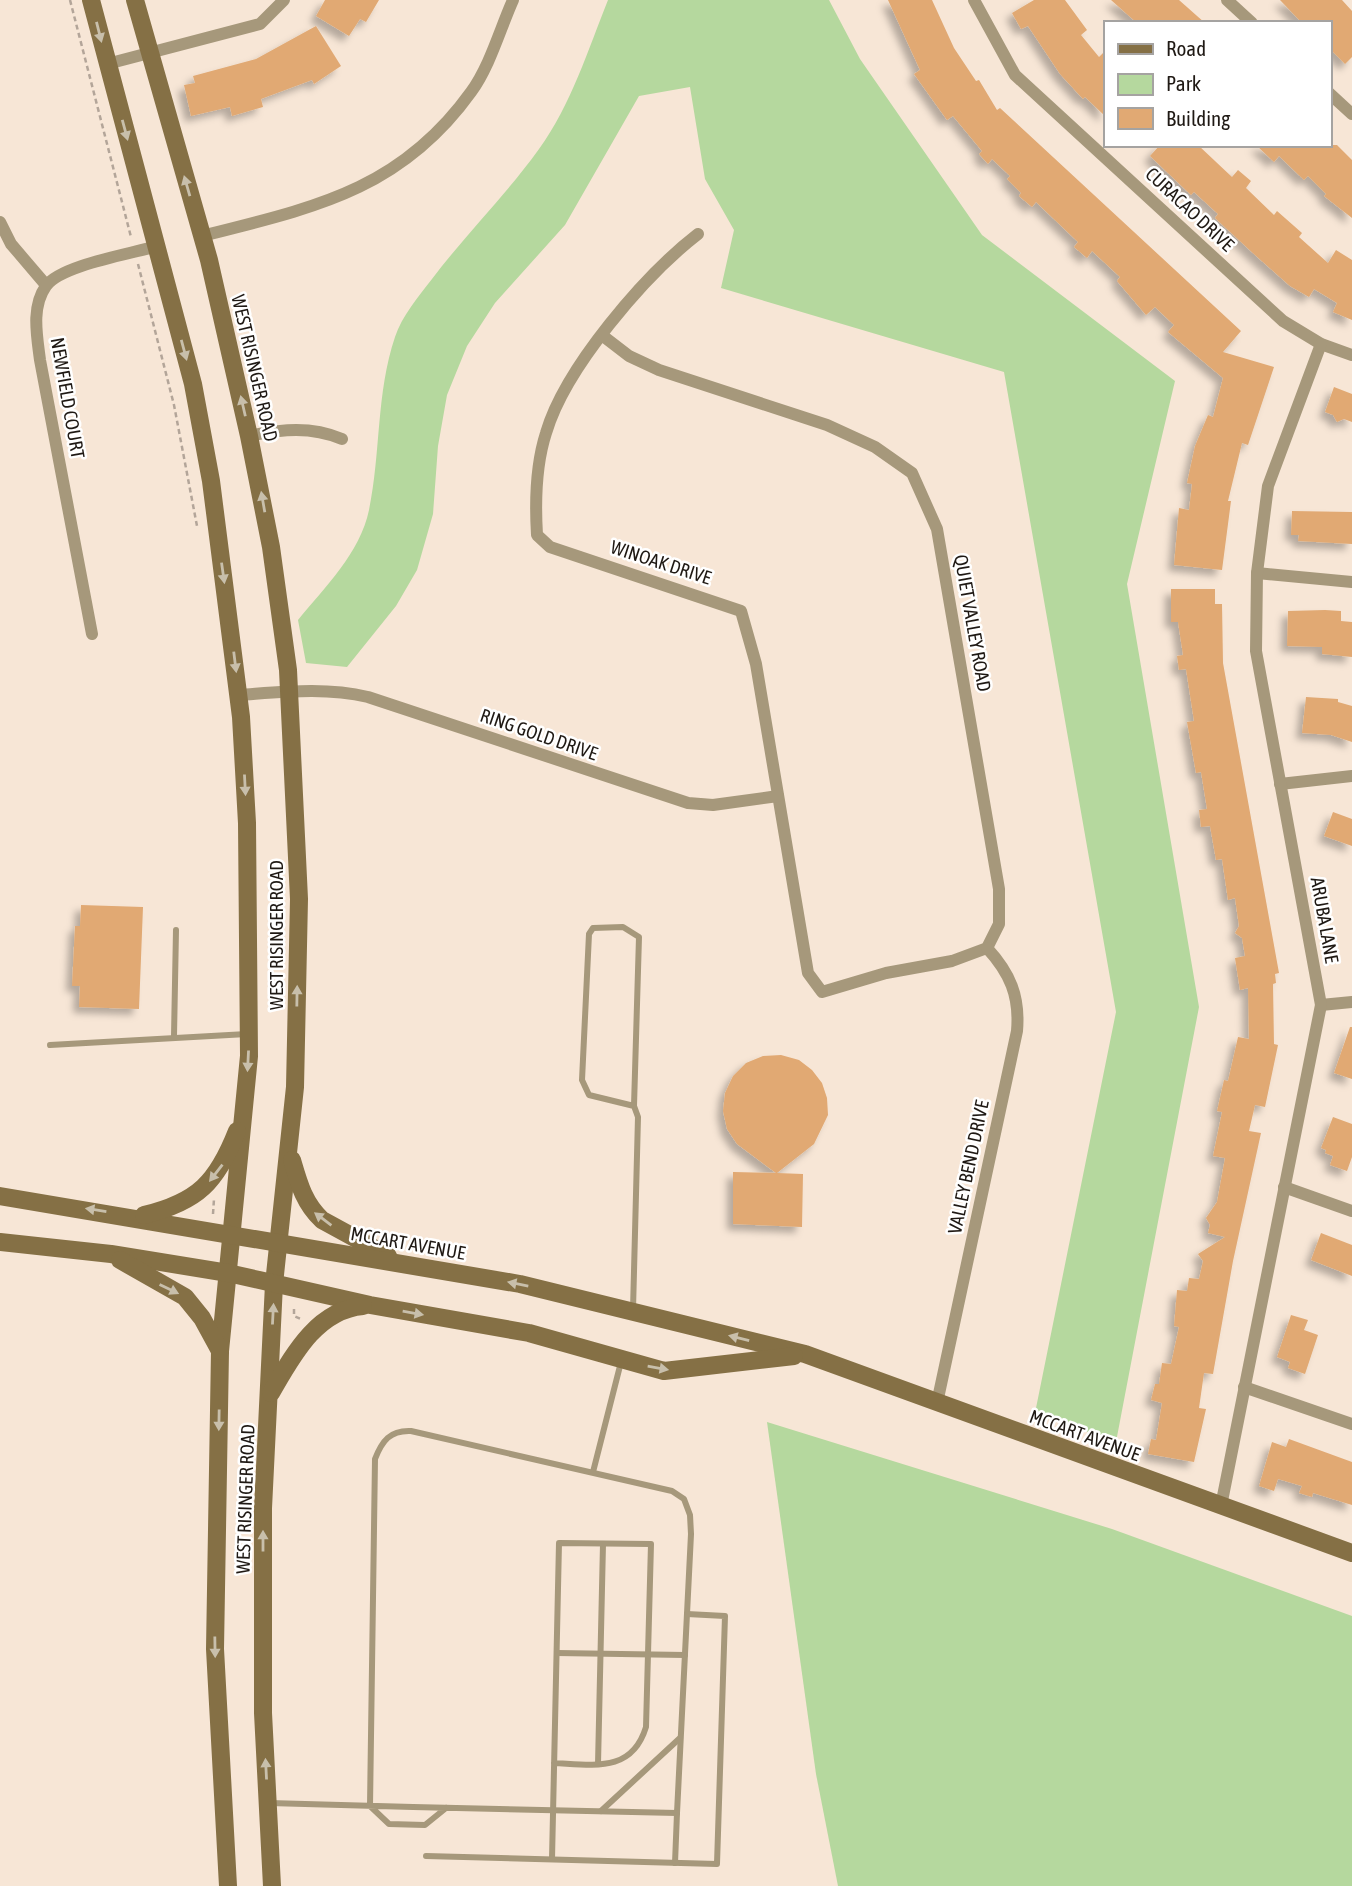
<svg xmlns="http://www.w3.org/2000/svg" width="1352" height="1886" font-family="'Asap Condensed',sans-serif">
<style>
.green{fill:#b5d89e}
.building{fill:#e1a973;filter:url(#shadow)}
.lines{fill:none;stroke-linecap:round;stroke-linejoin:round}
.path{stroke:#b3a599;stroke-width:2.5;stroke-dasharray:5 3.5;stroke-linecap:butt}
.lane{stroke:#a6987b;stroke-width:6}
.street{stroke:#a6987b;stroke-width:12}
.secondary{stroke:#857045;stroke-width:18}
.oneway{fill:#c8bfab}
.labels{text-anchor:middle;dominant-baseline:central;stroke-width:5;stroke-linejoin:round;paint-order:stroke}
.street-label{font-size:19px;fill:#1f1914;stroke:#fff}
</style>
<defs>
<filter id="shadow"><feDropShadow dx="-6" dy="6" stdDeviation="3.5" flood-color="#0004"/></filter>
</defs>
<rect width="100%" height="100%" fill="#f7e6d6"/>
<g class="green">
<path d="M608,0H829L860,59L982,235L1175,381L1127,584L1199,1007L1116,1442L1035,1413L1116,1012L1004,372L721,288L734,230L705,179L690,87L639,96L565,225L495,303L467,346L447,395L438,446L433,514L417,570L396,606L347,667L306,663L298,620C325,587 360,553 369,510C381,453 376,393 395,337C402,316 418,297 432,279C466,234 506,195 539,149C571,105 588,50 608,0Z"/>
<path d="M767,1422L1112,1529L1352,1616V1886H838L816,1774Z"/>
</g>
<g class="building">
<path d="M325,0H379L366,22L360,19L349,36L316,16Z"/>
<path d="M888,0H932L954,48L976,81L979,80L997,110L1000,108L1241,331L1223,352L1274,367L1248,445L1242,443L1228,501H1231L1222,570L1174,565L1179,508L1189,510L1192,484L1187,483L1195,446L1208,415L1213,417L1223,378L1168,332L1174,325L1155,307L1146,315L1117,281L1120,277L1092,251L1087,258L1074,247L1078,242L1036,202L1032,207L1019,196L1021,193L1007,179L1010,176L992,159L988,164L979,154L982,151L953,116L947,120L914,74L920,70Z"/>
<path d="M1034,0H1065L1087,30L1081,35L1099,57L1105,51V116L1085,97L1083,99L1060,74L1028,26L1021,29L1012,13Z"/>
<path d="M1111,0H1179L1205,23H1137Z"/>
<path d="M1280,0H1342L1352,11V57L1345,64L1329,48V23H1302Z"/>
<path d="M316,26L341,66L314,84L312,80L261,99L263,107L232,116L230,107L191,116L184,85L195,83L193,76L256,59Z"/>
<path d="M1160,145H1198L1232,177L1238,170L1251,181L1246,188L1274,215L1277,211L1302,233L1299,237L1328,263L1336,250L1352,260V320L1333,312L1337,303L1314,289L1309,297L1290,286L1255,255L1215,218L1218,214L1194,192L1191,195L1150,156Z"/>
<path d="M1256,145H1337L1352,160V218L1324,196L1326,194L1308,176L1304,180L1279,156L1274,162Z"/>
<path d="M1334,387L1352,394V422L1344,419L1337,422L1333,415L1325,412Z"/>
<path d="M1292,511L1352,512V544L1298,541L1299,535H1291Z"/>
<path d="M1171,589H1215V604H1222L1223,663L1279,973L1275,974L1276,983L1273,984L1274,1044L1278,1045L1265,1107L1255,1105L1249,1131L1261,1133L1233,1261L1213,1374L1204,1373L1199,1408L1206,1409L1194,1462L1148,1454L1151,1439L1156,1440L1162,1403L1151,1400L1155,1384H1159L1162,1363L1171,1364L1179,1327L1174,1326L1177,1290L1187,1291L1189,1278L1199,1279L1203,1261L1198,1254L1225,1237L1208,1233L1210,1225L1206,1218L1217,1202L1225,1158L1213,1156L1222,1112L1217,1111L1224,1080L1228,1081L1238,1037L1249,1039L1248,988L1240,990L1235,958L1245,956L1242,938L1235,933L1239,926L1235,898L1228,900L1222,859L1216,860L1210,826L1201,827L1199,810L1207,809L1201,772L1196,773L1187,722L1194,721L1186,669L1179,670L1177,656L1183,655L1178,622H1171Z"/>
<path d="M1325,610L1341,611V621L1352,622V657L1322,654V647L1287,646L1288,611Z"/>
<path d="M1306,697L1338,699V702L1352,706V742L1331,735L1302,733Z"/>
<path d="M1333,812L1352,819V846L1324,836Z"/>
<path d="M81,905L143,907L139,1009L79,1007L80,986H72L75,926H80Z"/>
<path d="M1350,1027H1352V1079L1334,1073Z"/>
<path d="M781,1055L799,1060L812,1070L822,1083L827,1098L828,1115L814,1144L777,1173L803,1174L802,1227L733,1224V1172L776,1173L737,1144L727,1129L723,1111L725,1093L733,1076L746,1063L763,1056Z"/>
<path d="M1333,1117L1352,1124V1157L1347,1171L1330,1165L1333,1156L1325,1153L1326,1150L1321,1148Z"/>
<path d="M1321,1233L1352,1245V1276L1311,1260Z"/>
<path d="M1291,1315L1308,1320L1304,1330L1318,1335L1305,1374L1288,1368L1290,1362L1277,1357Z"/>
<path d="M1289,1439L1352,1462V1505L1313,1493L1312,1497L1299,1493L1302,1486L1278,1479L1274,1491L1259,1486L1272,1442L1286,1447Z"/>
</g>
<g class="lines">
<g class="path">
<path d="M70,0L131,237"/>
<path d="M138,264L174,405L197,526"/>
<path d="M213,1214L214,1199"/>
<path d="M294,1309V1316L301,1319"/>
</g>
<g class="lane">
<path d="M174,1036L176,930"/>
<path d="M50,1045L247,1034"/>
<path d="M633,1310L638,1117L634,1106L589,1095L582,1080L589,934L593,928L623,927L639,937L634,1106"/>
<path d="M593,1472L621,1362"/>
<path d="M557,1653L685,1655"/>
<path d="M598,1764L603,1544"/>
<path d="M269,1803L413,1807L677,1813L691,1534L690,1515L684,1499L672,1491L411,1431C390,1430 382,1441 375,1459L370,1806L389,1824L425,1825L446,1808"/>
<path d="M601,1811L680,1738"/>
<path d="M426,1856L717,1864L725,1616L687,1614"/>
<path d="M552,1859L559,1543L651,1544L646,1727C632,1773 594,1765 554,1763"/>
<path d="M675,1863L677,1813"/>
</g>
<g class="street">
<path d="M974,0L1015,75L1283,321L1321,344L1352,355"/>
<path d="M1227,0L1252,23"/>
<path d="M107,64L260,24L284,0"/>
<path d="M1329,93L1352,114"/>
<path d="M0,222L11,244L46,285"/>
<path d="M202,236C312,208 400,191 471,92C490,66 500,29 513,0"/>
<path d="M603,336L629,356L659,370L827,425L875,447L912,473L937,529L999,889V924L987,948L952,961L886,973L822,992L808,973L756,664L741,611L550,547L537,535C535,502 536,464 546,433C565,368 645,275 698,234"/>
<path d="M249,436C282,429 311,426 342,439"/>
<path d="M1257,573L1352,582"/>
<path d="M92,634L40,360C37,336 31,307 46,286C61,265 131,254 157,246"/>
<path d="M239,695C283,692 325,687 368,697L688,803L713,805L778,796"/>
<path d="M1280,784L1352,776"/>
<path d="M1321,1005L1352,1002"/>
<path d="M1284,1187L1352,1211"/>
<path d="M1244,1387L1352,1424"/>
<path d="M937,1403L1017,1031C1020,996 1010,973 987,948"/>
<path d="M1221,1506L1321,1005L1256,651L1257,573L1268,486L1321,344"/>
</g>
<g class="secondary">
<path d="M91,0L193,384L211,481L241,717L247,823L249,1056L220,1351L215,1649L228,1886"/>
<path d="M135,0L209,260L249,436L271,547L288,670L299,899L295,1087L274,1284L263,1508V1713L272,1886"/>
<path d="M292,1160C299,1184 304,1203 322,1220L388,1256"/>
<path d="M0,1196L520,1284L805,1354L1352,1553"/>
<path d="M144,1215C198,1202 217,1182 237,1131"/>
<path d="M0,1242L111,1254L228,1273L370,1305L529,1333L664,1371L794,1356"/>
<path d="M120,1260L185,1297L202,1318L220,1351"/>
<path d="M271,1393C292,1357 316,1310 363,1306"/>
</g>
</g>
<defs><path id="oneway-solid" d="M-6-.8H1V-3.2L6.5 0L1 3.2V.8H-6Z" transform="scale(1.75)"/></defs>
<g class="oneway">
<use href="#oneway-solid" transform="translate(99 32) rotate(76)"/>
<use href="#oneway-solid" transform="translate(125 130) rotate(75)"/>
<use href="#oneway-solid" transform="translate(187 186) rotate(-106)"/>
<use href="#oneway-solid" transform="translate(184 350) rotate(75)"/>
<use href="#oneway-solid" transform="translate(243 406) rotate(-103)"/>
<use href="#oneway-solid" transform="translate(263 502) rotate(-100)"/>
<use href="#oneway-solid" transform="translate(223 573) rotate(82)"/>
<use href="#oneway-solid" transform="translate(235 662) rotate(83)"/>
<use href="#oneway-solid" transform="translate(245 785) rotate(87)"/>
<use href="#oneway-solid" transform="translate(297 996) rotate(-89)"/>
<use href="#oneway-solid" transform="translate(248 1061) rotate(93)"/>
<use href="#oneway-solid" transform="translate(216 1173) rotate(128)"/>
<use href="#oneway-solid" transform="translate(96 1210) rotate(-171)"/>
<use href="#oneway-solid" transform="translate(323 1219) rotate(-143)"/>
<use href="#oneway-solid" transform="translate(518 1284) rotate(-169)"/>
<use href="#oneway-solid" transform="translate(169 1289) rotate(26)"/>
<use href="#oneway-solid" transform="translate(413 1313) rotate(10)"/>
<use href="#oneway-solid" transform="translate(273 1314) rotate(-87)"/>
<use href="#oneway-solid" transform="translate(739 1338) rotate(-166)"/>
<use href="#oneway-solid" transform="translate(658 1368) rotate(10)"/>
<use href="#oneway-solid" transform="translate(219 1420) rotate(91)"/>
<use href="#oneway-solid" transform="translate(263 1541) rotate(-90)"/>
<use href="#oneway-solid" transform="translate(215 1647) rotate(89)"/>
<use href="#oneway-solid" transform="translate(266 1769) rotate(-93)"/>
</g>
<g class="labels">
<g class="street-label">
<text transform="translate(1190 209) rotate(43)">CURACAO DRIVE</text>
<text transform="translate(255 368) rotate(77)">WEST RISINGER ROAD</text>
<text transform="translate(68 398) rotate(80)">NEWFIELD COURT</text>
<text transform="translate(661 562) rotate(18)">WINOAK DRIVE</text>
<text transform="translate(973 623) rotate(80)">QUIET VALLEY ROAD</text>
<text transform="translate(539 734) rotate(19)">RING GOLD DRIVE</text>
<text transform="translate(1325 920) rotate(80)">ARUBA LANE</text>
<text transform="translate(276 935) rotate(-90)">WEST RISINGER ROAD</text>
<text transform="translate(968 1167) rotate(-78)">VALLEY BEND DRIVE</text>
<text transform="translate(408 1243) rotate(10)">MCCART AVENUE</text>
<text transform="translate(1085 1435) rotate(20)">MCCART AVENUE</text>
<text transform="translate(245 1499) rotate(-88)">WEST RISINGER ROAD</text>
</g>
</g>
<rect x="1104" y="21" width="228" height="126" fill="#ffffff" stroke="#a5a3a1" stroke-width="2"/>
<rect x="1118" y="44" width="35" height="10" fill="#857045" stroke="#a5a3a1" stroke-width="2"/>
<text x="1166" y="56" font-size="21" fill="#1f1914">Road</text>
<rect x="1118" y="74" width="35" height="21" fill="#b5d89e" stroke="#a5a3a1" stroke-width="2"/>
<text x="1166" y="91" font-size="21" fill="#1f1914">Park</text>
<rect x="1118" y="108" width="35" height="21" fill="#e1a973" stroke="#a5a3a1" stroke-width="2"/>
<text x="1166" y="126" font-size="21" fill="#1f1914">Building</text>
</svg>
